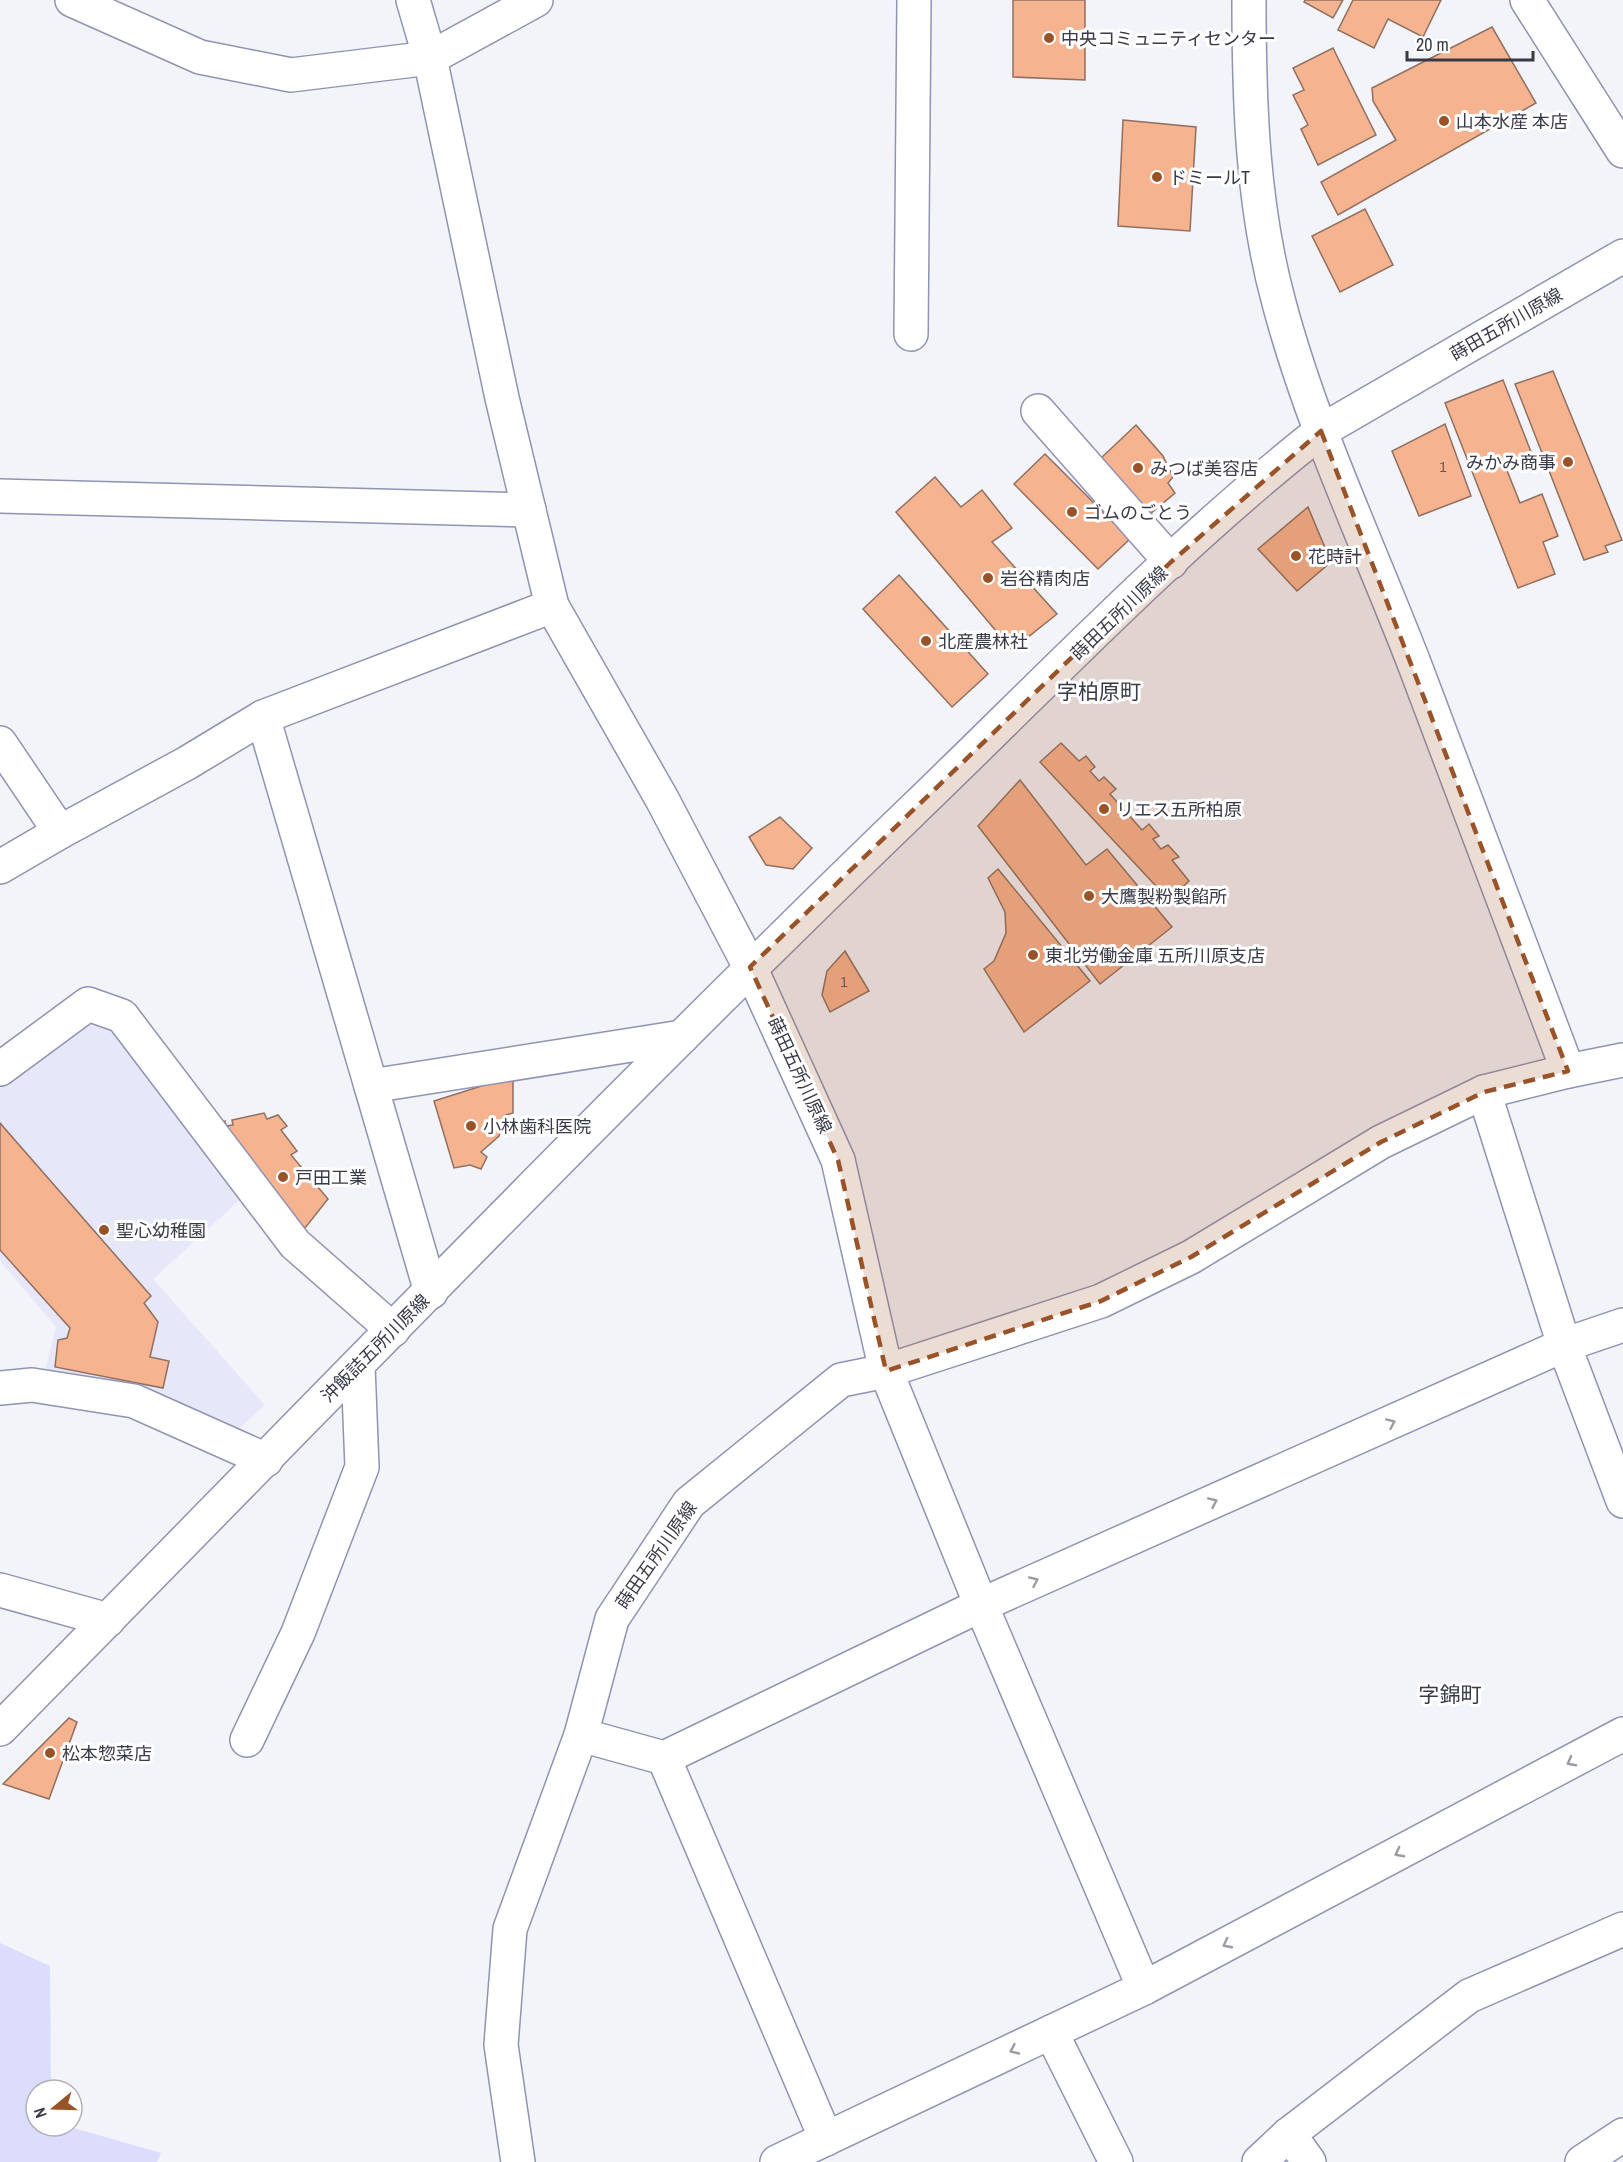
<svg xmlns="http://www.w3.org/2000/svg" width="1623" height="2162" font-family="'Archivo Narrow','Noto Sans JP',sans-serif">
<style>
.built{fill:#e6e7f8}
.green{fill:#dcddfd}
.building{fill:#f6b390;stroke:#907060;stroke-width:1.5}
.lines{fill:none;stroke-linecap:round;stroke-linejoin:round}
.minor-casing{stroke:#9193b3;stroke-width:36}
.major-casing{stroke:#9193b3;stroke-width:36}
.minor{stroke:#fff;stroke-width:33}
.major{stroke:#fff;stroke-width:33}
.oneway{stroke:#9c9ca4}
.marked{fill:#995329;fill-opacity:0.2;stroke:#995329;stroke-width:4.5;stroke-dasharray:12 8;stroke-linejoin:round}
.poi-dot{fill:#995329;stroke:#fff;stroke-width:2}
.labels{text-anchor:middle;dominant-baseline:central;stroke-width:6;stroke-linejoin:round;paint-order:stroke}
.number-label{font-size:15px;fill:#68585a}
.poi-label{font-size:18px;fill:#393a48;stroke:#fff;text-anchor:start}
.street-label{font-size:18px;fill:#393a48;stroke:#fff}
.quarter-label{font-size:21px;fill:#393a48;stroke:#fff}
</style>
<rect width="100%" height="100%" fill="#f3f3fa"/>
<path class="built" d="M88,1020L115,1032L242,1198L153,1279L265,1405L232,1435L45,1371L56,1327L0,1261V1085Z"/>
<path class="green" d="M0,1943L50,1966L51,2090H36V2126H67L161,2153L157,2162H0Z"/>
<g class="building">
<path d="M1013,0H1085V80L1013,77Z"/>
<path d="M1305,0H1343L1333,18L1304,2Z"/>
<path d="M1353,0H1441L1423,37L1388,19L1374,48L1338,30Z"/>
<path d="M1492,27L1536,103L1338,215L1321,182L1396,140L1373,101L1372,88Z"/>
<path d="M1333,48L1376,135L1318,165L1301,129L1308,125L1293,95L1304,90L1293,68Z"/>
<path d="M1123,120L1196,127L1190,231L1118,226Z"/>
<path d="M1365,209L1393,265L1340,292L1312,236Z"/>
<path d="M1553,371L1622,540L1605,546L1608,552L1584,560L1515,384Z"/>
<path d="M1503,380L1533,457L1506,468L1520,503L1542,494L1558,536L1543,542L1555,574L1518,588L1445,403Z"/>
<path d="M1445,424L1471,496L1419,516L1392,451Z"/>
<path d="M1136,425L1163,456L1173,477L1168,483L1175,493L1150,514L1100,459Z"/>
<path d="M1045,454L1130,539L1098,569L1014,484Z"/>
<path d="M935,477L961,507L982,490L1012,528L992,542L1057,614L1012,650L896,512Z"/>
<path d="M1308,507L1331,562L1297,591L1258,549Z"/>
<path d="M899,575L988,674L952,707L863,609Z"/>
<path d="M1061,743L1079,761L1086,756L1095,767L1090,771L1099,781L1104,777L1116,789L1110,794L1142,830L1149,824L1159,836L1153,839L1161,849L1168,845L1179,857L1172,860L1189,881L1169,900L1040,762Z"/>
<path d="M1020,780L1086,865L1107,849L1172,927L1100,984L978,826Z"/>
<path d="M780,817L812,848L793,869L766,865L749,837Z"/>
<path d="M998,869L1090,981L1024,1032L984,969L994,961L1006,933L1005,912L988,878Z"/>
<path d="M845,951L869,991L830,1012L822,995L827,971Z"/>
<path d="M513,1076V1113L503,1116L499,1136L481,1152L487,1157L481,1169L470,1165L454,1168L434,1101Z"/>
<path d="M264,1113L267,1119L278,1115L287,1126L281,1130L297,1151L291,1155L328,1199L305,1228L275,1201L216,1125L225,1121L226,1126L233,1125L232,1120Z"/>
<path d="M0,1123L151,1296L144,1303L158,1322L150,1357L169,1361L163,1388L55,1367L58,1340L67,1338L70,1328L0,1250Z"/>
<path d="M69,1718L77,1722L49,1799L3,1784Z"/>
</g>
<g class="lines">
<defs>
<g id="minor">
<path d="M72,0L200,57L291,75L430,58L536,0"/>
<path d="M413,0L430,58L502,398L552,606L662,799L750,967"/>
<path d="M1249,0C1249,102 1252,204 1279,303C1312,427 1368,544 1414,663C1466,799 1516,935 1568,1071L1623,1060"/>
<path d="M1527,0L1623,151"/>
<path d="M911,334L914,0"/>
<path d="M1038,411L1171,562"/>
<path d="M0,496L529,510"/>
<path d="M263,717L371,1086L682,1037"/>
<path d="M0,743L60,832L187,763L263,717L552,606"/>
<path d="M0,867L60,832"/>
<path d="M0,1069L88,1004L122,1016L295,1244L393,1330"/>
<path d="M371,1086L431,1292"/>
<path d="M1484,1092L1564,1345L1623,1501"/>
<path d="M0,1388L32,1385L134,1401L266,1460"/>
<path d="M0,1590L108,1620"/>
<path d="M581,1735L664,1758L981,1605L1564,1345L1623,1325"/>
<path d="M247,1740L298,1633L362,1467L358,1366"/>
<path d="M664,1758L826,2139"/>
<path d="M1144,1988L981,1605L886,1371L1101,1301L1191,1257L1381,1142L1484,1092L1568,1071"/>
<path d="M1051,2032L1116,2162"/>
<path d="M1289,2134L1309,2162"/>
<path d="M777,2162L1144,1988L1623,1734"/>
<path d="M1259,2162L1289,2134L1469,1996L1623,1929"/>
<path d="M1582,2162L1623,2135"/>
</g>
<g id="major">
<path d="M0,1729C303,1422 602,1110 912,811C1044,684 1177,544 1321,431L1623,256"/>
<path d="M518,2162L501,2045L510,1929L581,1735L612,1619L689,1503L841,1380L886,1371L838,1160L750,967"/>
</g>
</defs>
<use href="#minor" class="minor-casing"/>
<use href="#major" class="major-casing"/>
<use href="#minor" class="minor"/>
<use href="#major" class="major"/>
</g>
<defs><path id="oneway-chevron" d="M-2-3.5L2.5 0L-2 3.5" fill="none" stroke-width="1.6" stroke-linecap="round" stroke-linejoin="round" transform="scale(1.5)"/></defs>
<g class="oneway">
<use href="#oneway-chevron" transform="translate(1391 1423) rotate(-24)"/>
<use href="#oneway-chevron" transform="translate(1213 1502) rotate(-24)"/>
<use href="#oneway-chevron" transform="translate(1034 1581) rotate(-24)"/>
<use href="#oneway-chevron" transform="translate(1571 1762) rotate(152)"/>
<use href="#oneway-chevron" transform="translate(1399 1853) rotate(152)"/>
<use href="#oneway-chevron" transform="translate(1227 1944) rotate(152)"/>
<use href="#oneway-chevron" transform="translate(1014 2050) rotate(155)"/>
</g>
<path class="marked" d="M1321,431L1568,1071L1484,1092L1381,1142L1191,1257L1101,1301L886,1371L838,1160L750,967L1171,562Z"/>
<g class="poi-dot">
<circle cx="1049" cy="38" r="6"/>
<circle cx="1444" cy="121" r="6"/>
<circle cx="1157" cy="177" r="6"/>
<circle cx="1568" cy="462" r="6"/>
<circle cx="1138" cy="468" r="6"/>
<circle cx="1072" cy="512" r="6"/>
<circle cx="1296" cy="556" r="6"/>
<circle cx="988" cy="578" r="6"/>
<circle cx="926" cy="641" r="6"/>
<circle cx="1104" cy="809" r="6"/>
<circle cx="1089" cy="896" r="6"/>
<circle cx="1033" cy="955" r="6"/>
<circle cx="471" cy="1126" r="6"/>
<circle cx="283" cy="1177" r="6"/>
<circle cx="104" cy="1230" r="6"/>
<circle cx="50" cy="1753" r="6"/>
</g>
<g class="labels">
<g class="number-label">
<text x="1443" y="466">1</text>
<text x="844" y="981">1</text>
</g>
<g class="poi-label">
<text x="1061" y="38">中央コミュニティセンター</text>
<text x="1456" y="121">山本水産 本店</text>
<text x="1169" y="177">ドミールT</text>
<text x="1556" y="462" text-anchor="end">みかみ商事</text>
<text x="1150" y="468">みつば美容店</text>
<text x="1084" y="512">ゴムのごとう</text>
<text x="1308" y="556">花時計</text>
<text x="1000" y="578">岩谷精肉店</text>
<text x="938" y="641">北産農林社</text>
<text x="1116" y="809">リエス五所柏原</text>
<text x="1101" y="896">大鷹製粉製餡所</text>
<text x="1045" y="955">東北労働金庫 五所川原支店</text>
<text x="483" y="1126">小林歯科医院</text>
<text x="295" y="1177">戸田工業</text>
<text x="116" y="1230">聖心幼稚園</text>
<text x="62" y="1753">松本惣菜店</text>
</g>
<g class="street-label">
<text transform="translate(1506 324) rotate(-30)">蒔田五所川原線</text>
<text transform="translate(1119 613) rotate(-44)">蒔田五所川原線</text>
<text transform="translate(800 1075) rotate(65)">蒔田五所川原線</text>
<text transform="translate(375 1348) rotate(-45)">沖飯詰五所川原線</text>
<text transform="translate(656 1555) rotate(-55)">蒔田五所川原線</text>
</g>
<g class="quarter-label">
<text x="1099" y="691">字柏原町</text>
<text x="1450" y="1694">字錦町</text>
</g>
</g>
<g transform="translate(54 2108) rotate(251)"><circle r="28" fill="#ffffff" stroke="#b0b0b6" stroke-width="1.5"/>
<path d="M0-4.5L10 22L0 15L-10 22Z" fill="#995329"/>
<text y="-9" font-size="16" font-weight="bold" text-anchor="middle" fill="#393a48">N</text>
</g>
<path d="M1407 51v9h126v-9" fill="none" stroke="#393a48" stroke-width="3"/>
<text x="1416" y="51" font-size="18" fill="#393a48" stroke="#ffffff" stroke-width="4.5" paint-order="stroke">20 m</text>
</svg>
